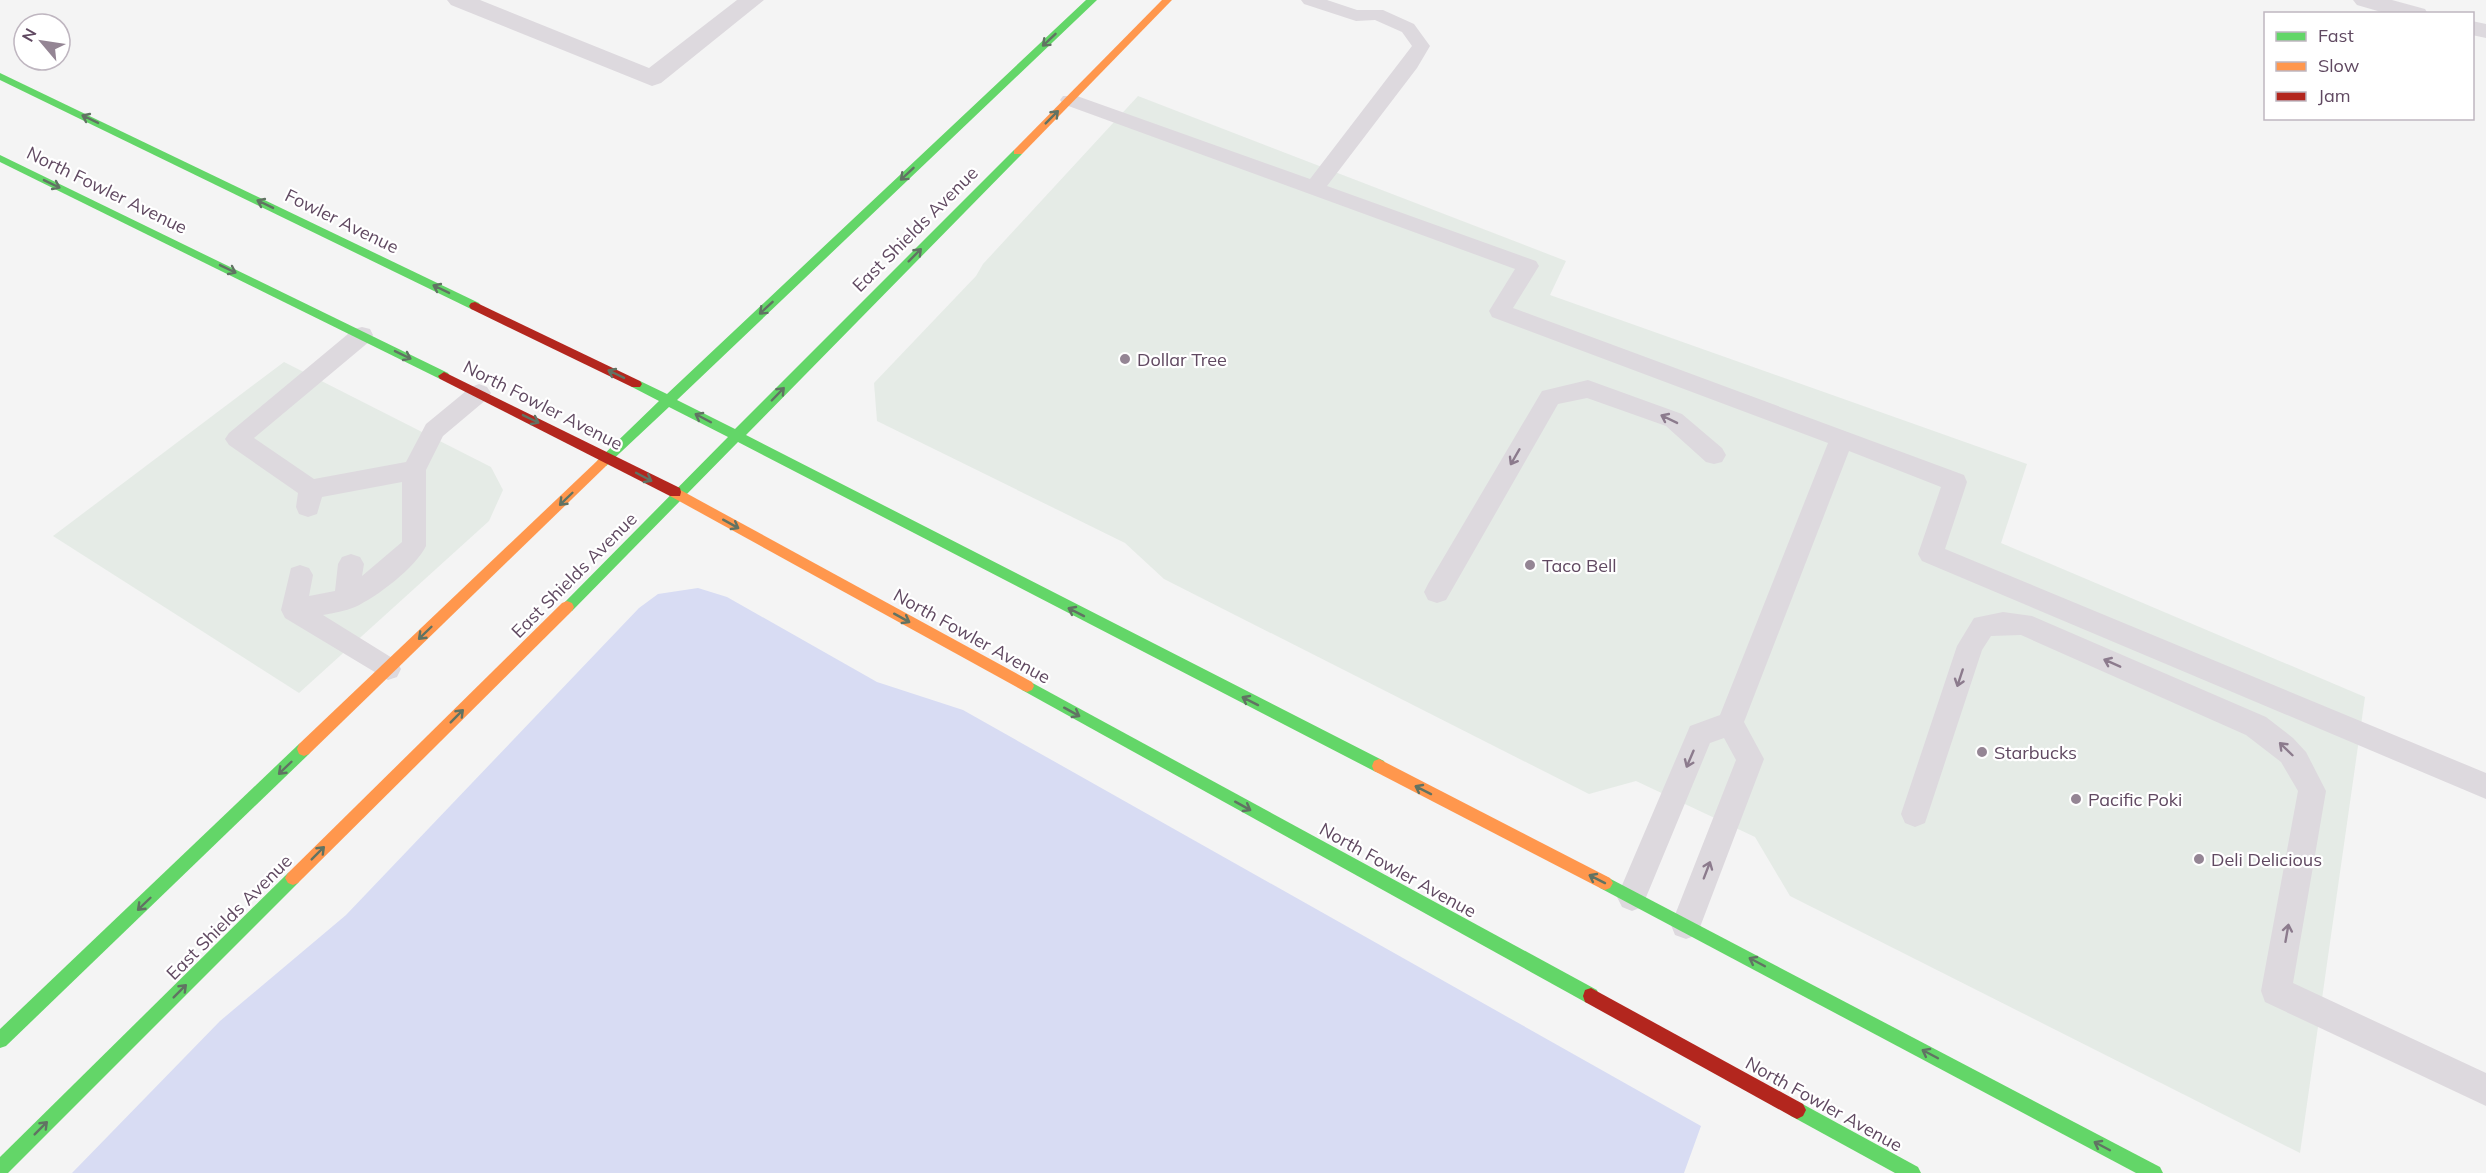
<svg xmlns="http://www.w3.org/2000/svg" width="2486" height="1173" font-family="Mulish,sans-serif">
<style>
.commercial{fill:#e5ebe6}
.green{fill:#d8dcf3}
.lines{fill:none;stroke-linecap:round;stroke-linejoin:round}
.lane{fill:#ddd9de;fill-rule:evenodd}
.street{fill:#ddd9de;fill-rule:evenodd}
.fast{fill:#63d668;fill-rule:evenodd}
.slow{fill:#ff974d;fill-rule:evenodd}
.jam{fill:#b3261e;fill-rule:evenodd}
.oneway{stroke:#617363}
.oneway2{stroke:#8c7b8d}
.poi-dot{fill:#948594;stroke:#fff;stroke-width:2}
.labels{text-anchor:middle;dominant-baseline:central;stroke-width:4.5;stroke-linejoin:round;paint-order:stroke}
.street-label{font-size:18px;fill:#604961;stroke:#fff}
.poi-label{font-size:18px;fill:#604961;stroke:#fff;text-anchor:start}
</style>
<rect width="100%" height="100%" fill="#f4f4f4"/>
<g class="commercial">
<path d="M1138,96L1566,261L1550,295L2027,464L2001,543L2365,697L2300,1153L1790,896L1755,837L1636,781L1589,794L1164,579L1125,543L877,421L874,383L976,276L983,264Z"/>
<path d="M284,362L491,467L503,490L489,521L299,693L53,536Z"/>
</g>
<path class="green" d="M698,588L727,597L877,682L963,710L1701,1126L1684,1173H72L220,1021L346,915L639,608L658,594Z"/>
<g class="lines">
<g class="lane">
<path d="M1301,0H1327L1357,10H1383L1414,24L1430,46L1417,68L1327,186L1536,261L1539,266L1513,308L1964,475L1967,482L1945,549L2486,773V799L1922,561L1918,554L1941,487L1849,451L1744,722L1764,759L1697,935L1686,939L1675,935L1671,925L1736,760L1724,738L1710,743L1642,907L1632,911L1622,907L1617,897L1690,726L1720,715L1828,443L1492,317L1489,311L1515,269L1063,104L1060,100L1063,96H1077L1310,179L1412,46L1402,32L1375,20L1356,21L1304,4Z"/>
<path d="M362,327L370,329L373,335L370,341L254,438L314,479L406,462L426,424L471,387L479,384L487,387L491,393L487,399L443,436L426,470V546C416,567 377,597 355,607C345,611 334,613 323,615L397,661L401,669L397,677L388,680L285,618L281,610L291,568L300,565L309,568L313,575L309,596L335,591L338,564L342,557L351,554L360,557L364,564L362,576L402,542V482L322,497L317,514L308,517L299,514L296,507L298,493L229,445L225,439L229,433L354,329Z"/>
<path d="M1588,380L1682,414L1722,448L1726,455L1722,462L1714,464L1706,462L1666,426L1587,398L1558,404L1446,600L1437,603L1428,600L1424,592L1428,584L1542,391Z"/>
<path d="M2003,612L2032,616L2266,717L2293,738L2306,752L2326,791L2293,983L2486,1073V1106L2265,1002L2261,991L2298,791L2281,762L2246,735L2021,635L1991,636L1982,650L1925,823L1915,827L1905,823L1901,814L1957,646L1974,618Z"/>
</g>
<g class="street">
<path d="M447,0H480L649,68L737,0H764L661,83L652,86L451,5Z"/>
<path d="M2353,0H2392L2425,9L2428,14H2388L2357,5Z"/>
<path d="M2472,21L2486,24V38L2472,35Z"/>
</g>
<g class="fast">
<path d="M1086,0H1097L677,400L735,429L1014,150H1022V154L746,435L1384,761L1386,766L1384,771L1379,773L1374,771L738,442L572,611H562L560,607L728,437L669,407L606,466H598L596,463L598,460L659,401L632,387L630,384L632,381H640L667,394Z"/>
<path d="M0,73L479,303L481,306L475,310L471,309L0,80Z"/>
<path d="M0,155L448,373L450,376L448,379H440L0,162Z"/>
<path d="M1027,680L1597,990L1599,996L1597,1002L1591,1004L1585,1002L1022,690L1020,686L1022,682Z"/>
<path d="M304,742L309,744L311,749L309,754L6,1046L0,1048V1029L299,744Z"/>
<path d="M293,871L298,873L301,878L298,883L8,1173H0V1157L288,873Z"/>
<path d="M1605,876L2160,1167L2163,1173H2136L1600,888L1597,883L1600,878Z"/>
<path d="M1797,1101L1918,1167L1921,1173H1895L1791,1116L1788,1110L1791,1104Z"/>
</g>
<g class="slow">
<path d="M1162,0H1172L1022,154H1014V150Z"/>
<path d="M602,458L608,463L606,466L309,754L304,756L299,754L297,749L299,744L598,460Z"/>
<path d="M675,487L1032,682L1034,686L1032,690L1027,692L1022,690L670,496L669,492Z"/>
<path d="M567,601L572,603L574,607L572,611L298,883L293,885L288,883L285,878L288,873L562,603Z"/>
<path d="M1379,759L1610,878L1613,883L1610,888L1605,890L1600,888L1374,771L1372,766L1374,761Z"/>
</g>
<g class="jam">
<path d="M475,302L640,381L642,384L640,387H632L471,309L469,306L471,303Z"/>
<path d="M444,372L680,488L681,492L680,496H670L440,379L438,376Z"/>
<path d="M1591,988L1803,1104L1806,1110L1803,1116L1797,1119L1791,1116L1585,1002L1583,996L1585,990Z"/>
</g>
</g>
<defs><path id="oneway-shaft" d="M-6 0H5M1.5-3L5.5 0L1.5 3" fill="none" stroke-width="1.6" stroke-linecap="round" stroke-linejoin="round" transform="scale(1.5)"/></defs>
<g class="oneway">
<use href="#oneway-shaft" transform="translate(1049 40) rotate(137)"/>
<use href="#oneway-shaft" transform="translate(1052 117) rotate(-45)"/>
<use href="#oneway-shaft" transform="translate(90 119) rotate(-154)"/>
<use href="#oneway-shaft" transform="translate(907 174) rotate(137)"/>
<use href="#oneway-shaft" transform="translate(52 184) rotate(26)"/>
<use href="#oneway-shaft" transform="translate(265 204) rotate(-154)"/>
<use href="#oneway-shaft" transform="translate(915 255) rotate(-45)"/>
<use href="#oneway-shaft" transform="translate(228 269) rotate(26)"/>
<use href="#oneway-shaft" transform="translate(441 289) rotate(-154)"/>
<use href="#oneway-shaft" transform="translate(766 308) rotate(137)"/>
<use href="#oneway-shaft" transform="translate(403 355) rotate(26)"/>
<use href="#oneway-shaft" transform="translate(616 374) rotate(-154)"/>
<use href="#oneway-shaft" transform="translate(778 394) rotate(-46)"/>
<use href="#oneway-shaft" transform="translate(703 418) rotate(-152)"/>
<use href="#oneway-shaft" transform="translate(531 419) rotate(26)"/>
<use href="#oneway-shaft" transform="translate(644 477) rotate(28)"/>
<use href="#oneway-shaft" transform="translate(566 499) rotate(136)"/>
<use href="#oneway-shaft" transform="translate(731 524) rotate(29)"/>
<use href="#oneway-shaft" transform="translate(1076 612) rotate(-153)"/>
<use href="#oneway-shaft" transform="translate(902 618) rotate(29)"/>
<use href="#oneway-shaft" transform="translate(425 633) rotate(136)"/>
<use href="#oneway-shaft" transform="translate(1250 701) rotate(-153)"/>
<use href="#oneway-shaft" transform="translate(1072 712) rotate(29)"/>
<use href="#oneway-shaft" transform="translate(457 716) rotate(-45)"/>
<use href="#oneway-shaft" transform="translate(285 768) rotate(136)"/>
<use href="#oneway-shaft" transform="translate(1423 790) rotate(-153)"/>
<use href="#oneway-shaft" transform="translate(1243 806) rotate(29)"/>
<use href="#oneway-shaft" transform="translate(318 853) rotate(-45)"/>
<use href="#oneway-shaft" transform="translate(1597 879) rotate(-153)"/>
<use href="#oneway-shaft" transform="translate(144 904) rotate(136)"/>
<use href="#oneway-shaft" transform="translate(1757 962) rotate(-152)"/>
<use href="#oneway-shaft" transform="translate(180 991) rotate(-45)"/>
<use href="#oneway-shaft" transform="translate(1930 1054) rotate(-152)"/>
<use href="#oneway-shaft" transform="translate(41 1128) rotate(-45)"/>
<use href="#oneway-shaft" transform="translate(2102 1146) rotate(-152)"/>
</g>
<g class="oneway2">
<use href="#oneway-shaft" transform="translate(1669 419) rotate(-154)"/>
<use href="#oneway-shaft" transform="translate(1515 457) rotate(120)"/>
<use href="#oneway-shaft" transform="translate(2112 663) rotate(-156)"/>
<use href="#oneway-shaft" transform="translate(1960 678) rotate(108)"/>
<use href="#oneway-shaft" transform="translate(2286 749) rotate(-136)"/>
<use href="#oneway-shaft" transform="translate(1690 759) rotate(113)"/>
<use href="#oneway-shaft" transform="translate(1707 870) rotate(-69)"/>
<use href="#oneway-shaft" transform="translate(2287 933) rotate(-80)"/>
</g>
<g class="poi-dot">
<circle cx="1125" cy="359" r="6"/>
<circle cx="1530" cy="565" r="6"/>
<circle cx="1982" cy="752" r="6"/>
<circle cx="2076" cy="799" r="6"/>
<circle cx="2199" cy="859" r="6"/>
</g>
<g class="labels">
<g class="street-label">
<text transform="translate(107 190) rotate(26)">North Fowler Avenue</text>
<text transform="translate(342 221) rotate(26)">Fowler Avenue</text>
<text transform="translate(915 229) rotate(-45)">East Shields Avenue</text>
<text transform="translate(543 405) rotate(27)">North Fowler Avenue</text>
<text transform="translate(574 575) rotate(-45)">East Shields Avenue</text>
<text transform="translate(972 636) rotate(29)">North Fowler Avenue</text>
<text transform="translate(1398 870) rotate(29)">North Fowler Avenue</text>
<text transform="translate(229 917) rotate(-45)">East Shields Avenue</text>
<text transform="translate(1824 1104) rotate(29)">North Fowler Avenue</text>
</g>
<g class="poi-label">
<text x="1137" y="359">Dollar Tree</text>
<text x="1542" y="565">Taco Bell</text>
<text x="1994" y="752">Starbucks</text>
<text x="2088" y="799">Pacific Poki</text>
<text x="2211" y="859">Deli Delicious</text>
</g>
</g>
<rect x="2264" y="12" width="210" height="108" fill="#ffffff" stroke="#bfb6c0" stroke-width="1.5"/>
<rect x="2276" y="32" width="30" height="9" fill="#63d668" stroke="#bfb6c0" stroke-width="1.5"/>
<text x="2318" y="42" font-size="18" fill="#604961">Fast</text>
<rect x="2276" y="62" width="30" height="9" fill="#ff974d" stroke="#bfb6c0" stroke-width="1.5"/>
<text x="2318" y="72" font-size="18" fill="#604961">Slow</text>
<rect x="2276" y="92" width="30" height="9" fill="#b3261e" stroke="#bfb6c0" stroke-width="1.5"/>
<text x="2318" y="102" font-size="18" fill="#604961">Jam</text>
<g transform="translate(42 42) rotate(299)"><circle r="28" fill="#ffffff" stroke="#bfb6c0" stroke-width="1.5"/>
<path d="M0-4.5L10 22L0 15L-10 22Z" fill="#948594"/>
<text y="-9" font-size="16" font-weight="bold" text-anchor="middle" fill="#604961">N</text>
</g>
</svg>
